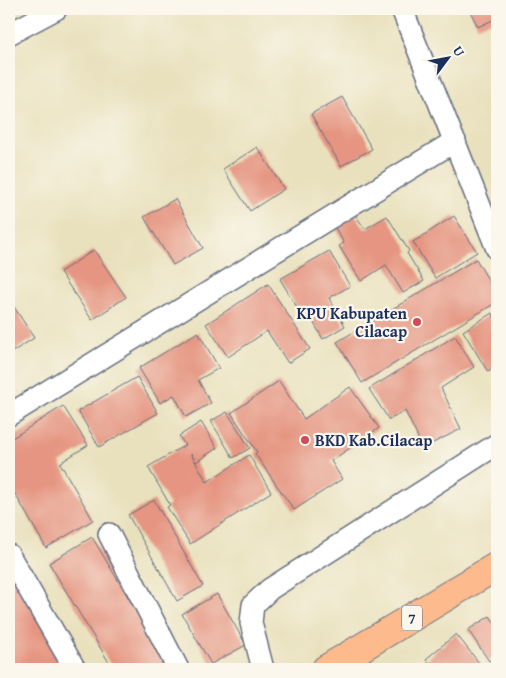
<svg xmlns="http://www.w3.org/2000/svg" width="506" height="678" font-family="'Gentium Book Plus',serif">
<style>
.building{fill:#e59581}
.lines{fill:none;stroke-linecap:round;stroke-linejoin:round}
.minor-casing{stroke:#636d7f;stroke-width:24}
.trunk-casing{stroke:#636d7f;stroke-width:30}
.minor{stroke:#fff;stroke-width:21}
.trunk{stroke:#fcba8d;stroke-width:28}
.poi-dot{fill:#d1495b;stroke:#fbf7ec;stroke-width:2}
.labels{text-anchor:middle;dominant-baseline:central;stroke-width:4.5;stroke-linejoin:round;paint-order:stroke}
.shield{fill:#fbf7ec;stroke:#5e6b89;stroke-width:1}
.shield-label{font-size:15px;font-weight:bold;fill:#1b2f5e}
.poi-label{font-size:16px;font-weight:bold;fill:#1b2f5e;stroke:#fbf7ec;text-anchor:end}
</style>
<rect width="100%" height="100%" fill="#fbf7ec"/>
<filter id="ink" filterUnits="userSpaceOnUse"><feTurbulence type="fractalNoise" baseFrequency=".02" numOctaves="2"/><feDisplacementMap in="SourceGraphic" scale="10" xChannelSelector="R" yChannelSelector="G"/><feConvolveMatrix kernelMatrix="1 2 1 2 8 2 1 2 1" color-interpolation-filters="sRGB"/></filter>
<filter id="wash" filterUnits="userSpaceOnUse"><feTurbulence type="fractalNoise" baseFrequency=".0096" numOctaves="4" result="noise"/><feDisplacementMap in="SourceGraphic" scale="20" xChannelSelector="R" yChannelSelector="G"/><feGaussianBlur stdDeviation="1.12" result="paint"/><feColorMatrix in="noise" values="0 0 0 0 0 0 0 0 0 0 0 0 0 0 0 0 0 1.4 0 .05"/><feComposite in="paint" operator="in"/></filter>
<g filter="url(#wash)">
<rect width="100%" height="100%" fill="#e9e1bd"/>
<g id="blocks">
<g class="building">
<path d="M469,9H497V18L478,27Z"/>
<path d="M342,97L372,149L341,166L311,114Z"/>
<path d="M257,147L284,189L250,211L223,169Z"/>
<path d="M175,199L203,248L173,265L144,217Z"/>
<path d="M354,213L365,229L387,216L409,251L407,253L424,281L403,293L386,265L361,281L339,246L344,243L334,226Z"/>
<path d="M454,216L477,252L435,278L413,242Z"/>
<path d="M94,250L126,297L92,320L60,272Z"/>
<path d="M329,251L350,286L329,298L345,326L323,339L307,311L301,314L280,279Z"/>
<path d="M476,259L497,295V302L362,383L337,342Z"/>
<path d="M268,284L310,349L288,363L267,331L228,357L206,324Z"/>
<path d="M9,299L34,338L9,354Z"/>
<path d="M492,313L497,321V366L488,372L463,331Z"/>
<path d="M198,332L219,368L198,380L211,403L186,417L174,395L160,403L139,368Z"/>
<path d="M455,336L474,367L441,388L461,429L423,448L405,411L389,420L369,389Z"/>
<path d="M137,377L158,413L99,447L78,411Z"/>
<path d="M279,381L304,419L350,387L379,428L331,461L342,479L294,510L255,454L257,452L231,413Z"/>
<path d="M63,406L88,445L60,463L93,520L46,548L14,492L9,495V440Z"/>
<path d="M227,412L250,448L233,458L211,421Z"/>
<path d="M201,422L217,448L196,462L191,454L207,482L249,455L271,492L190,544L167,507L170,505L148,467L185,445L179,436Z"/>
<path d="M154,500L203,586L177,601L128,515Z"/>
<path d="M92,537L171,669H113L49,563Z"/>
<path d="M9,563L65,666L60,669H9Z"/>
<path d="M217,594L246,645L211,664L182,614Z"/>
<path d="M490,616L497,627V656L489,661L468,630Z"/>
<path d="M456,634L484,669H435L426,659Z"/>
</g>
</g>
</g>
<g filter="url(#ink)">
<use href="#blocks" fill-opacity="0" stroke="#636d7f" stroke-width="1"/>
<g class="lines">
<defs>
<g id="minor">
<path d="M402,9L497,249"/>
<path d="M9,34L56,9"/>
<path d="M9,415L455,141"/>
<path d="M109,534L178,669"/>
<path d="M9,555L75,669"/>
<path d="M352,654L362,669"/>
<path d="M263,669L251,623L253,605L270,589L497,444"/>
</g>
<path id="trunk" d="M326,669L497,566"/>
</defs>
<use href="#minor" class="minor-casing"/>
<use href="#trunk" class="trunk-casing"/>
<use href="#minor" class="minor"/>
<use href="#trunk" class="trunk"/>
</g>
</g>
<g class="poi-dot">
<circle cx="417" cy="322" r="5"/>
<circle cx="305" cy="440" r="5"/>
</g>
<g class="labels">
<rect class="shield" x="402" y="605.5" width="20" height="25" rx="4"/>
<g class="shield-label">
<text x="412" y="618">7</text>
</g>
<g class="poi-label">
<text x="407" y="313">KPU Kabupaten<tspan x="407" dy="18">Cilacap</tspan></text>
<text x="315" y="440" text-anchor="start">BKD Kab.Cilacap</text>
</g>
</g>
<rect width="506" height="678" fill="none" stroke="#fbf7ec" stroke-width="30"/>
<g transform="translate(448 58) rotate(58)" stroke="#fbf7ec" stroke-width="4" paint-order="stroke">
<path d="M0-4L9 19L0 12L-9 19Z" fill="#1b2f5e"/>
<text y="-8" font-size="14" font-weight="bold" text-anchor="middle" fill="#1b2f5e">U</text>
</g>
</svg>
